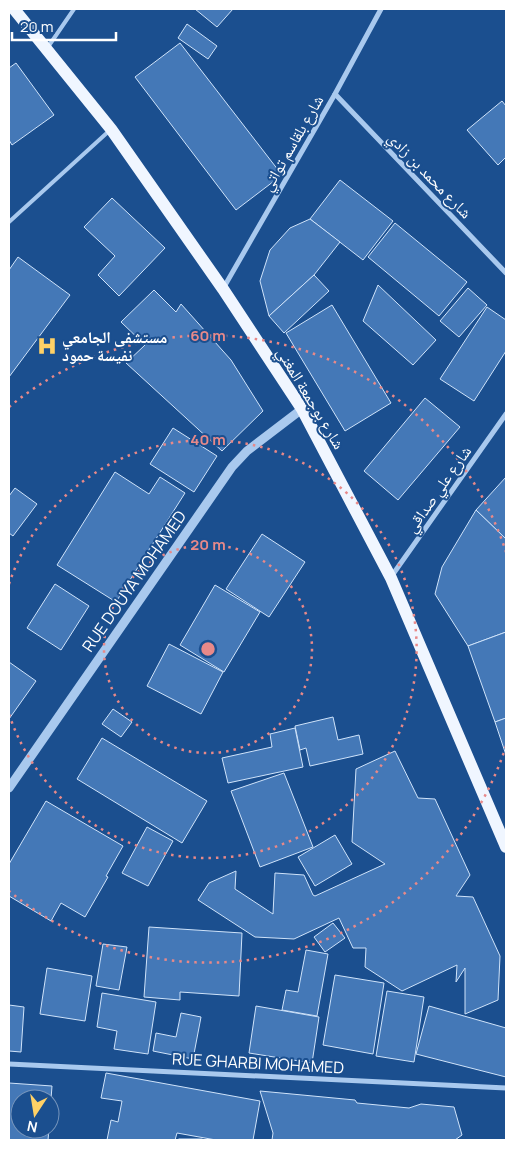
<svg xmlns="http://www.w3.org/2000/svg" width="515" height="1149" font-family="Manrope,'Noto Naskh Arabic',sans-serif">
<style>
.building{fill:#4478b7;stroke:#cfe3fa}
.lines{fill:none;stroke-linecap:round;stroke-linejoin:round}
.service{stroke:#a9c9ee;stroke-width:4}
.minor{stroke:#a9c9ee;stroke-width:5}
.tertiary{stroke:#a9c9ee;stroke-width:9}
.primary{stroke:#f0f6ff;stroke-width:12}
.ring{fill:none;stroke:#e88989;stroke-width:2.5;stroke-dasharray:2.5 5}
.labels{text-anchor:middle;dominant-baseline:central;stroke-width:4;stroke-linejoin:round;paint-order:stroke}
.street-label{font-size:16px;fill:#fff;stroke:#1b4f8f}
.poi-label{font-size:16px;font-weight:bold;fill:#fff;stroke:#1b4f8f;text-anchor:start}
.centre{fill:#e88989;stroke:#1b4f8f;stroke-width:2.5}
.ring-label{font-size:15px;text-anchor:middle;font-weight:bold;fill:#e88989;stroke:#1b4f8f;stroke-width:4;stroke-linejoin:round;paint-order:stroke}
</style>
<rect width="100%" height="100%" fill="#1b4f8f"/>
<g class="building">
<path d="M195,9H233L217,27Z"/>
<path d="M187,24L217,46L208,59L178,38Z"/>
<path d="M180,43L282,175L236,210L135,77Z"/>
<path d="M16,63L54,115L12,145L9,140V68Z"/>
<path d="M502,101L506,106V157L498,165L467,130Z"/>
<path d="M340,180L393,221L363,260L310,219Z"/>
<path d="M112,198L165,248L119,296L98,275L115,256L84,227Z"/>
<path d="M310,219L340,242L314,275L269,316L260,281L270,250L290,228Z"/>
<path d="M395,223L467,282L439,316L368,257Z"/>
<path d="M18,257L70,295L9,377V270Z"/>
<path d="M314,275L329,291L284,333L269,316Z"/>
<path d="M378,285L436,340L413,365L363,321Z"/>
<path d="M468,288L487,305L459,337L440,321Z"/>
<path d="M154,290L176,312L181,304L231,360L263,411L222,451L126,363L145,345L121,322Z"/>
<path d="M332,305L391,403L345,431L286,333Z"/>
<path d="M487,307L506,320V351L474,401L440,379Z"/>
<path d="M425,398L460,427L398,500L364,471Z"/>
<path d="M173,428L217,456L194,492L150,464Z"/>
<path d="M115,472L149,494L160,477L185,493L116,602L57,565Z"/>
<path d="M506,477V539L476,510Z"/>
<path d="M15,488L37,504L13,536L9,533V496Z"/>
<path d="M476,510L506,539V632L468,646L435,594L442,567Z"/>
<path d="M262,534L305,562L269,617L226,589Z"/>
<path d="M55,584L89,606L61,650L27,628Z"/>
<path d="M215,585L260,612L224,672L180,645Z"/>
<path d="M506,632V718L495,722L468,646Z"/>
<path d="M169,644L223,672L201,714L147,686Z"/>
<path d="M9,662L36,681L9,719Z"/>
<path d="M113,709L132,722L121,737L102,724Z"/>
<path d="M333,717L338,740L359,735L363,754L310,766L306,748L300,750L295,726Z"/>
<path d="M506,718V755L495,722Z"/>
<path d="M295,728L303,767L228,783L222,758L272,747L270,734Z"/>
<path d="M102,738L207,801L182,843L77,779Z"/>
<path d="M395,751L418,798L435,799L470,875L456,896L473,897L500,956L498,1000L465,1014V968L456,982L457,965L402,991L365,967L366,948H353L339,918L294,939L255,937L198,900L209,883L236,871L235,889L273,914L275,873L304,875L313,895L315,896L385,864L352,842L356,769Z"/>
<path d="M284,773L313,847L260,867L231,791Z"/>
<path d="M46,801L123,846L106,876L108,877L85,917L61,903L51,921L9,896V864Z"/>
<path d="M147,827L173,841L148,886L122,873Z"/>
<path d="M335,835L352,864L315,886L298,857Z"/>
<path d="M333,923L345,938L325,952L314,937Z"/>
<path d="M149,927L242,933L239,996L180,992V1000L144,997Z"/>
<path d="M103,944L127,947L119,990L96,986Z"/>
<path d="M306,950L328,954L317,1016L282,1010L286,990L298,992Z"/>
<path d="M47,968L92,976L85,1021L40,1014Z"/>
<path d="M335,975L384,983L373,1054L323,1045Z"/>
<path d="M387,991L424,997L414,1062L376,1056Z"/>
<path d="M102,993L156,1002L148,1054L114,1049L117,1031L97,1027Z"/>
<path d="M9,1005L24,1007L21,1052L9,1051Z"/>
<path d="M256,1006L319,1017L312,1063L249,1053Z"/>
<path d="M429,1006L506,1028V1077L416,1054Z"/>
<path d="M181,1013L201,1017L193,1059L153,1051L156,1033L176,1037Z"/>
<path d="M106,1073L260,1101L253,1140H216L177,1133L175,1140H107L111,1120L118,1122L122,1101L101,1098Z"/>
<path d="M9,1083L52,1086L50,1112V1099H20V1129H49L48,1140H9Z"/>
<path d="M260,1091L355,1100L357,1103L409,1108L421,1104L454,1107L462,1135L455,1140H272L273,1133Z"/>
<rect x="179" y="1139" width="23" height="1"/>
</g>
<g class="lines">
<g class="service">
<path d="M48,47L74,9"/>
<path d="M9,222L109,131"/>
</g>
<g class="minor">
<path d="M335,94L506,273"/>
<path d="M224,287L335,94L381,9"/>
<path d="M391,577L506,414"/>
<path d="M9,1064L506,1088"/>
</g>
<path class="tertiary" d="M9,788L232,467L247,451L302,409"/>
<path class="primary" d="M14,9L111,129L223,289L302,409L391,578L506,847"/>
</g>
<g class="ring">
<circle cx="208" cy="649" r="104"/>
<path d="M9 584A209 209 0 1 1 9 714"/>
<path d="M506 746A313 313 0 0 1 9 891M9 407A313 313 0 0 1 506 552"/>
</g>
<defs>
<symbol id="hospital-bare" viewBox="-9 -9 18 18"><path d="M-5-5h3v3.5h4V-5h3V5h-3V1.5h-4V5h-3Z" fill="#ffd166" stroke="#1b4f8f" stroke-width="2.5" paint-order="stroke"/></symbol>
</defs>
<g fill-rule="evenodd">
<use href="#hospital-bare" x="33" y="332" width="28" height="28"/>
</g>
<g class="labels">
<g class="street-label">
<text transform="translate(292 143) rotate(-60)">شارع بلقاسم تواتي</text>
<text transform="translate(430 175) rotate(46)">شارع محمد بن زادي</text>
<text transform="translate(311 398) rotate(59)">شارع بوجمعة المغني</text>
<text transform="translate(438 489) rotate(-55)">شارع علي صداقي</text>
<text transform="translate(134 581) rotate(-55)">RUE DOUYA MOHAMED</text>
<text transform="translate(258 1063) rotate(3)">RUE GHARBI MOHAMED</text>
</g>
<g class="poi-label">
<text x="62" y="337">مستشفى الجامعي<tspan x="62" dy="18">نفيسة حمود</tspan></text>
</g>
</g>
<circle cx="208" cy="649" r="8" class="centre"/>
<g class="ring-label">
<text x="208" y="341">60 m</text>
<text x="208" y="445">40 m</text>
<text x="208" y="550">20 m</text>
</g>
<rect width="515" height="1149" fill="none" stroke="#ffffff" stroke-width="20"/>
<g transform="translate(35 1114) rotate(192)"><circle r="24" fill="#1b4f8f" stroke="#7695bc"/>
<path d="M0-4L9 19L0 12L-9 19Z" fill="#ffd166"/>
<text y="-8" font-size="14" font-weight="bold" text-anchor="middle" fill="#ffffff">N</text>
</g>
<path d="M12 32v8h104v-8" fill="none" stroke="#ffffff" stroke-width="2.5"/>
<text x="20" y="32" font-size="15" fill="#ffffff" stroke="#1b4f8f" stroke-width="4" paint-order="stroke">20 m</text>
</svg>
